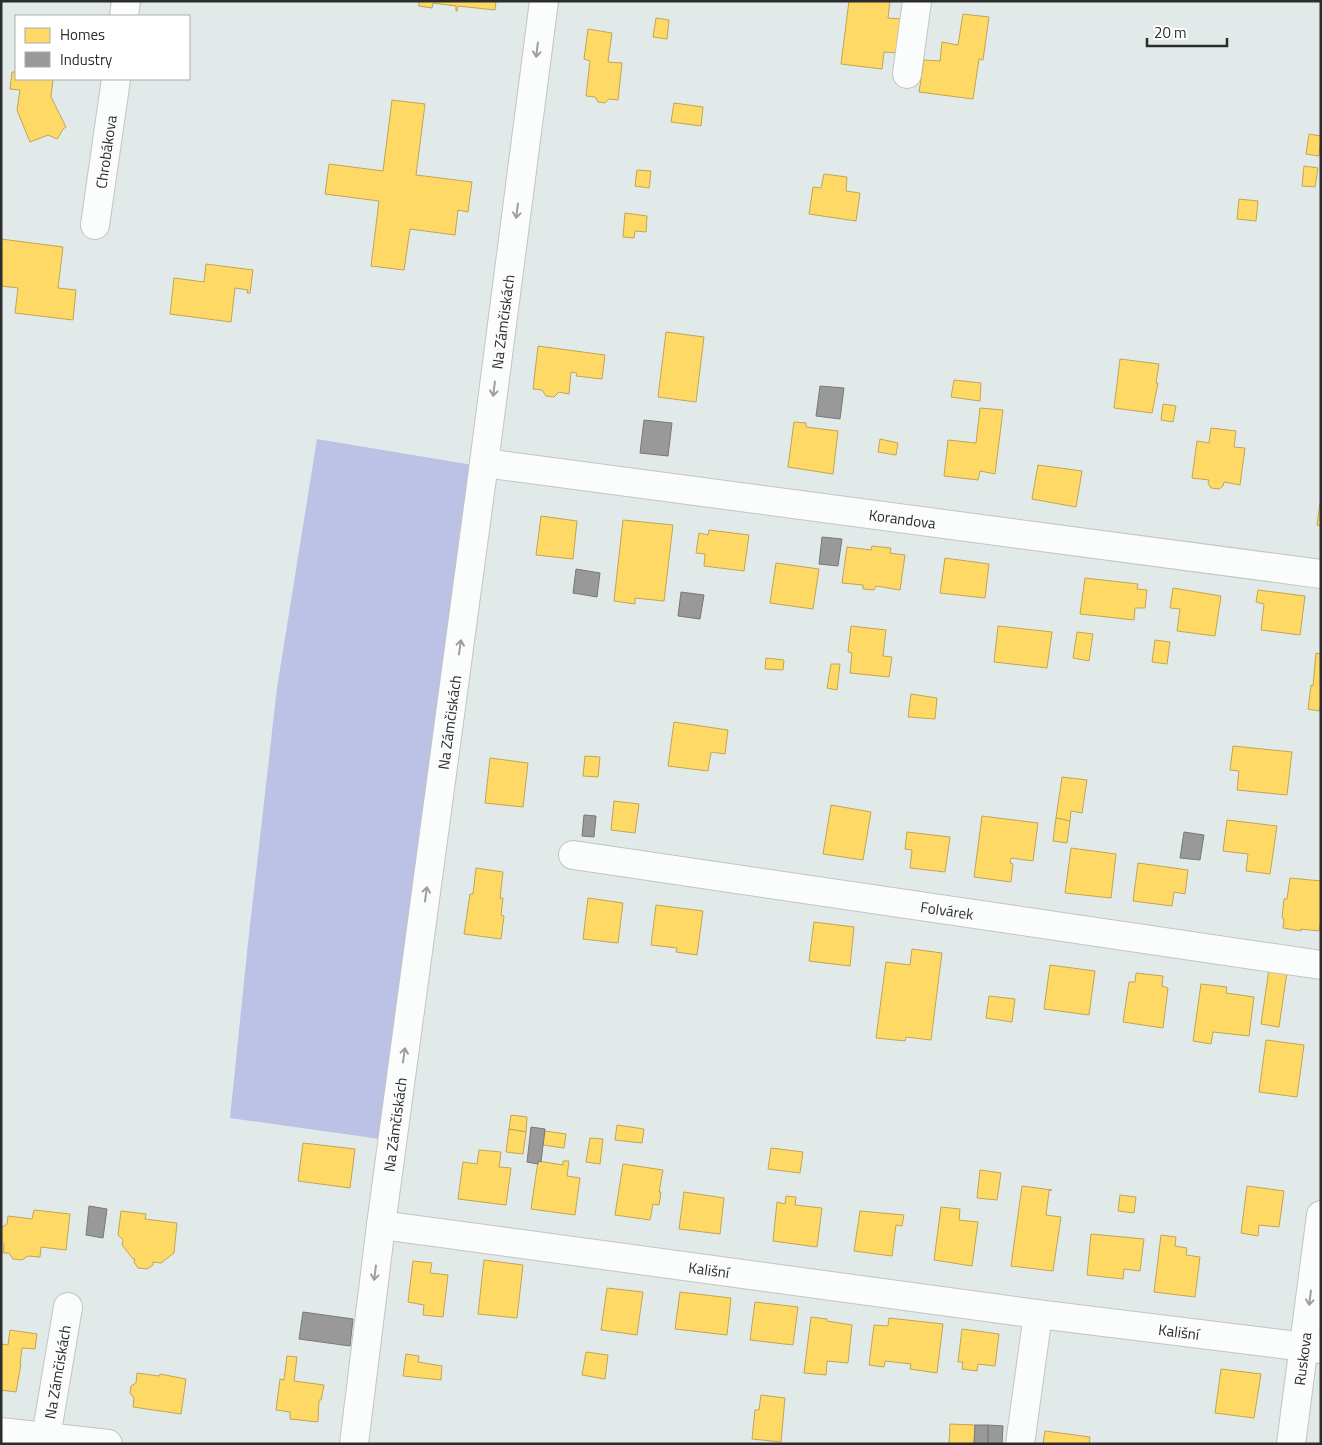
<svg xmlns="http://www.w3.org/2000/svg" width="1322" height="1445" font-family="'Titillium Web',sans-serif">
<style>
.green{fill:#bcc1e6}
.homes{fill:#ffd966;stroke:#c0a555}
.industry{fill:#999;stroke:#787878}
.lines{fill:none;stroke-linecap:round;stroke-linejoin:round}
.minor-casing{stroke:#c3c4c3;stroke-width:30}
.minor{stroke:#fbfcfc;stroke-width:28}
.oneway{stroke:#9e9e9e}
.labels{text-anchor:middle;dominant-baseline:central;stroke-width:5;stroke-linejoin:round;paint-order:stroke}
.street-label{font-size:15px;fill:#2c2c2c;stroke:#fff}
</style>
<rect width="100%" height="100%" fill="#e2eae9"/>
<path class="green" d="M317,439L473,465L380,1139L230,1118L248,943L277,688Z"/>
<g class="homes">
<path d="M419,1H496L495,10L458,6L457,11H456V6L433,3L432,8L419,6Z"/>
<path d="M849,1H890L888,18L902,19L898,53L884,52L882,69L841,64Z"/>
<path d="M963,14L989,17L983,60L979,59L973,99L919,92L924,60L940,61L942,42L958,45Z"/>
<path d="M656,18L669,20L667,39L653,37Z"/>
<path d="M588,29L612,33L608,62L622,63L618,100L609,99L605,103L598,102L595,97L586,96L590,61L584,59Z"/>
<path d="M12,72H16V79H53L51,97L66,127L63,129L58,138L57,139L48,135L30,142L17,110L20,90L10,89Z"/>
<path d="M392,100L425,104L416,175L472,182L468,212L458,210L455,235L410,229L404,270L371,266L379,201L325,194L329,164L383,171Z"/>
<path d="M674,103L703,107L701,126L671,122Z"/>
<path d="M1309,134L1321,136L1319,156L1306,154Z"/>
<path d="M1304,166L1318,168L1315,187L1302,186Z"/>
<path d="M637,170L651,171L649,188L635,186Z"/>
<path d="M824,174L847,177L846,191L860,193L856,221L809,214L813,187L821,188Z"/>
<path d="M1239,199L1258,201L1256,221L1237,219Z"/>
<path d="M625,213L647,216L646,232L635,231L634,238L623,237Z"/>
<path d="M1,239L63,247L58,288L76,290L73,320L15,313L18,288L1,286Z"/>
<path d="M206,264L253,270L250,293H247L248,290L235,288L231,322L170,314L174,278L204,282Z"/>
<path d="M666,332L704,337L696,402L658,397Z"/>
<path d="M538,346L605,355L602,379L576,376L577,373L571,372L569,394L559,392L554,397L546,396L542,390L533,389Z"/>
<path d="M1120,359L1159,364L1156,383H1158L1152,413L1114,408Z"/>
<path d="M954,380L981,383L980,401L951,397Z"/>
<path d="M1163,404L1176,406L1173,422L1161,420Z"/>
<path d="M980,408L1003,410L995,474L980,471L978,480L944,476L948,440L976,443Z"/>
<path d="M794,422L806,423V427L838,431L833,474L788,467Z"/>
<path d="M1211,428L1236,431L1234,447L1245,448L1240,485L1224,482L1223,486L1219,489L1211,488L1208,483L1209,480L1192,478L1197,441L1209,443Z"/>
<path d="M880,439L898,443L896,455L878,452Z"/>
<path d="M1038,465L1082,471L1076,507L1032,499Z"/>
<path d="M1320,503H1321V526L1317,525Z"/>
<path d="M541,516L577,521L573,559L536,555Z"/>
<path d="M623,520L673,525L664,601L635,598V604L614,601Z"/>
<path d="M709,530L749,535L744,571L704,566L705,554L696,553L699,533L708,535Z"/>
<path d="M872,546L891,548L890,553L905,555L900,590L876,586L874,590L863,589V585L842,583L847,547L871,550Z"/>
<path d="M945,558L989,564L985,598L940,593Z"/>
<path d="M776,563L819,569L813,609L770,603Z"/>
<path d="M1085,578L1138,584L1137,589L1147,590L1145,608H1135L1134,620L1080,614Z"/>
<path d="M1173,588L1221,596L1215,636L1177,631L1180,609L1170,608Z"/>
<path d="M1258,590L1305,596L1300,635L1261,630L1264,604L1256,602Z"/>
<path d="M851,626L886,630L883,656L892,657L889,677L850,673L852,653L848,652Z"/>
<path d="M998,626L1052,632L1047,668L994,662Z"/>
<path d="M1077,632L1093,634L1089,661L1073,658Z"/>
<path d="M1155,640L1170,642L1167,664L1152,662Z"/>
<path d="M1316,653L1321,654V705L1319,711L1308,709L1311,685L1313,686Z"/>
<path d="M766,658L784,660L783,670L765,669Z"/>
<path d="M831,664H840L837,690L827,688Z"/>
<path d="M911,694L937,698L935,719L908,717Z"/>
<path d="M674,722L728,730L725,754L711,752L708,771L668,766Z"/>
<path d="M1233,746L1292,752L1287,795L1237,790L1239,771L1230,770Z"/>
<path d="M585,756L600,757L598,777L583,776Z"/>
<path d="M490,758L528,763L523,807L485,803Z"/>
<path d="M1062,777L1087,780L1082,813L1071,811L1070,821L1056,818Z"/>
<path d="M614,801L639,804L635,833L611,830Z"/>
<path d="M831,805L871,812L863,860L823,854Z"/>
<path d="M982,816L1038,823L1033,861L1011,858L1010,863L1013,864L1011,882L974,877Z"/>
<path d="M1056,818L1070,821L1067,843L1053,841Z"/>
<path d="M1227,820L1277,826L1270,874L1246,871L1248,854L1223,851Z"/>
<path d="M907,832L950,837L945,872L910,868L912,850L905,849Z"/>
<path d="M1071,848L1116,854L1111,898L1065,893Z"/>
<path d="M1138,863L1188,870L1185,894L1174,892L1172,906L1133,901Z"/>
<path d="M476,868L503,872L500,898H503L501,915L504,916L501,939L464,934L470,894H473Z"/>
<path d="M1290,878L1321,881V919L1319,931L1301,929V931L1283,928L1284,919L1282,918L1284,899H1287Z"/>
<path d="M588,898L623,903L618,943L583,939Z"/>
<path d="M656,905L703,911L697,955L676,952L677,948L651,945Z"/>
<path d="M814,922L854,927L850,966L809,961Z"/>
<path d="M912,949L942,953L931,1040L906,1037L905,1041L876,1038L886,962L910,965Z"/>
<path d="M1050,965L1095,971L1089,1015L1044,1009Z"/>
<path d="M1269,969L1287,972L1279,1027L1261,1024Z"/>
<path d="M1136,973L1163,976L1162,986L1168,988L1163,1028L1123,1022L1129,982H1135Z"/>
<path d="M1201,984L1227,987L1226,993L1254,997L1249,1036L1213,1032L1211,1044L1193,1041Z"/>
<path d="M989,996L1015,999L1012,1022L986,1018Z"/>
<path d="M1266,1040L1304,1045L1297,1097L1259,1092Z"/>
<path d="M511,1115L527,1117L526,1132L509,1129Z"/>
<path d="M617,1125L644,1129L642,1143L615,1140Z"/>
<path d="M509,1129L526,1132L523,1154L506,1152Z"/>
<path d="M545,1131L566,1134L564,1148L543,1145Z"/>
<path d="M590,1138L603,1139L600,1164L586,1162Z"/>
<path d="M303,1143L355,1149L350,1188L298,1181Z"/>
<path d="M771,1148L803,1152L800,1173L768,1169Z"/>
<path d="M479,1150L501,1152L499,1167L511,1168L506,1205L458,1199L463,1162L477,1164Z"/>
<path d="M538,1161L563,1165V1161H569L567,1176L580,1178L575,1215L531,1209Z"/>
<path d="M623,1164L663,1170L659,1192H661L659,1205L653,1204L650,1220L615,1215Z"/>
<path d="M980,1170L1001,1173L997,1200L977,1198Z"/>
<path d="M1022,1186L1052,1190L1049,1191L1046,1215L1061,1217L1053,1271L1011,1266Z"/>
<path d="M1247,1186L1284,1191L1279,1227L1259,1225L1258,1236L1241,1233Z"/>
<path d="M684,1192L724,1198L720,1234L679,1229Z"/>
<path d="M1120,1195L1136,1197L1134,1213L1118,1211Z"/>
<path d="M786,1196L796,1197L795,1205L822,1208L817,1247L773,1241L777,1202L785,1204Z"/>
<path d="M941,1207L960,1209L959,1220L978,1222L972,1266L934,1260Z"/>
<path d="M34,1210L70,1214L66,1250L41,1247L40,1257L28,1256L22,1260L13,1259L9,1253H3L4,1245L1,1241V1228L7,1224L8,1216L32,1219Z"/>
<path d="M121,1211L146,1214L145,1219L177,1223L174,1253L161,1263L153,1262V1265L147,1269L138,1268L134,1262L135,1259H133L122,1245L123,1240L118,1235Z"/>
<path d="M860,1211L904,1215L902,1226L896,1225L892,1256L854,1251Z"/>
<path d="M1091,1234L1144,1239L1140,1271L1124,1269L1123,1279L1087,1275Z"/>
<path d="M1161,1235L1176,1237L1175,1246L1187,1248L1186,1255L1200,1257L1195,1297L1154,1292Z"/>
<path d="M484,1260L523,1265L517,1318L478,1314Z"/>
<path d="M413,1261L432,1263L430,1273L448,1275L443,1317L423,1315L424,1305L408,1302Z"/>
<path d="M607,1288L643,1292L637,1335L601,1330Z"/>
<path d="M680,1292L731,1298L727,1335L675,1329Z"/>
<path d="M755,1302L798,1307L793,1345L750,1340Z"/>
<path d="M811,1317L827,1319V1321L852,1325L848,1363L827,1361L826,1375L804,1373Z"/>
<path d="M889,1318L943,1324L937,1373L910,1369L911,1364L885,1361L884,1367L869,1365L874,1325L888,1326Z"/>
<path d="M962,1329L999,1334L995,1366L978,1364L977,1371L962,1369L963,1362H958Z"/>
<path d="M10,1330L37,1334L35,1349L22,1348L20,1364H21L16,1392L1,1390V1344L8,1345Z"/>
<path d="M586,1352L608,1355L605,1379L582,1375Z"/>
<path d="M406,1354L419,1356L418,1362L442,1366L441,1380L403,1376Z"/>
<path d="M287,1356L297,1357L294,1381L324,1385L321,1400H319L318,1422L290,1419V1412L276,1410L280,1379L284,1380Z"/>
<path d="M1221,1369L1261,1374L1254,1418L1215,1413Z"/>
<path d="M137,1373L159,1376L160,1374L186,1379L181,1414L133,1407L134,1398L130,1393L131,1386L136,1383Z"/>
<path d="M761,1395L785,1398L781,1442L752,1439L755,1410H759Z"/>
<path d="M950,1424L975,1425L974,1444H949Z"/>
<path d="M1045,1431L1090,1437L1089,1444H1043Z"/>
</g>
<g class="industry">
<path d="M820,386L844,388L840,419L816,416Z"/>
<path d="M644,420L672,423L668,456L640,453Z"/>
<path d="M822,537L842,539L838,566L819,564Z"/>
<path d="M576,569L600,573L597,597L573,593Z"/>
<path d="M681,592L704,595L700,619L678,616Z"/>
<path d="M584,815L596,816L594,837L582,836Z"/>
<path d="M1184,832L1204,835L1200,860L1180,858Z"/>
<path d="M531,1127L545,1129L541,1162L538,1161V1164L527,1162Z"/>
<path d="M89,1206L107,1209L103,1238L86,1235Z"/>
<path d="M303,1312L353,1319L350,1346L299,1339Z"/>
<path d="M975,1425H988V1444H974Z"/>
<path d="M988,1425L1003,1426L1002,1444H988Z"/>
</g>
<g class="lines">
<defs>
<g id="minor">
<path d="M124,16L126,1"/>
<path d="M907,74L917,1"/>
<path id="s1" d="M95,225L116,79"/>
<path id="s2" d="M484,463L1321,574"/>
<path id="s3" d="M573,855L1321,965"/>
<path id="s4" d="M381,1225L1038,1314L1321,1349"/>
<path d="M1,1432L108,1444"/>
<path id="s5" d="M46,1437L68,1307"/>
<path id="s6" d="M354,1444L381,1225L484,463L544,1"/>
<path d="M1020,1444L1038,1314"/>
<path id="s7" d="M1291,1444L1321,1215"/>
</g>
</defs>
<use href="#minor" class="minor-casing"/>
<use href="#minor" class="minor"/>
</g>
<defs><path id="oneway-shaft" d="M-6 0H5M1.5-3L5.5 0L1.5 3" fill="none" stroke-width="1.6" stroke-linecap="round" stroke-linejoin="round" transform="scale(1.25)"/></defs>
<g class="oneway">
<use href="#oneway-shaft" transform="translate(537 50) rotate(97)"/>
<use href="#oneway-shaft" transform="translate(517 211) rotate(97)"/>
<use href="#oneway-shaft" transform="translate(494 389) rotate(97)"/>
<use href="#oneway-shaft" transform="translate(460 647) rotate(-82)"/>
<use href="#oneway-shaft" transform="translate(426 894) rotate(-82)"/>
<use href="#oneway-shaft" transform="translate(404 1055) rotate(-82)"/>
<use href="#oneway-shaft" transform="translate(375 1273) rotate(97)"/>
<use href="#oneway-shaft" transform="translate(1310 1298) rotate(97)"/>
</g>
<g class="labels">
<g class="street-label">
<text stroke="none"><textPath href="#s1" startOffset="74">Chrobákova</textPath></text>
<text stroke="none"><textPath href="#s6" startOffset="1132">Na Zámčiskách</textPath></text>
<text stroke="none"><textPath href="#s2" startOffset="422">Korandova</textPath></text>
<text stroke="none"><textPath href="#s6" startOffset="728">Na Zámčiskách</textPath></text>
<text stroke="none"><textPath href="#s3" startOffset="378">Folvárek</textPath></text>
<text stroke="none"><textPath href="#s6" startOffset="322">Na Zámčiskách</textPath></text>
<text stroke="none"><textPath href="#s4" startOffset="331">Kališní</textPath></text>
<text stroke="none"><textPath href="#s4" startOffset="805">Kališní</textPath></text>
<text stroke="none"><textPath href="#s7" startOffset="86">Ruskova</textPath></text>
<text stroke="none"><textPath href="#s5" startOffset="66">Na Zámčiskách</textPath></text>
</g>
</g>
<rect width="1322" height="1445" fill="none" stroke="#2c2c2c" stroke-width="5"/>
<rect x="15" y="15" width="175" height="65" fill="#ffffff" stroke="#ababab"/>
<rect x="25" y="28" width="25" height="15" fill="#ffd966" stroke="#ababab"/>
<text x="60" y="40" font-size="15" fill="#2c2c2c">Homes</text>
<rect x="25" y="52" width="25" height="15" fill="#999999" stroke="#ababab"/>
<text x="60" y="65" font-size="15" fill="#2c2c2c">Industry</text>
<path d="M1147 38v8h80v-8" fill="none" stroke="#2c2c2c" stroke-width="2.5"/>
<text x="1154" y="38" font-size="15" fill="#2c2c2c" stroke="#ffffff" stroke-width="4" paint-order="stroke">20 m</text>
</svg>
